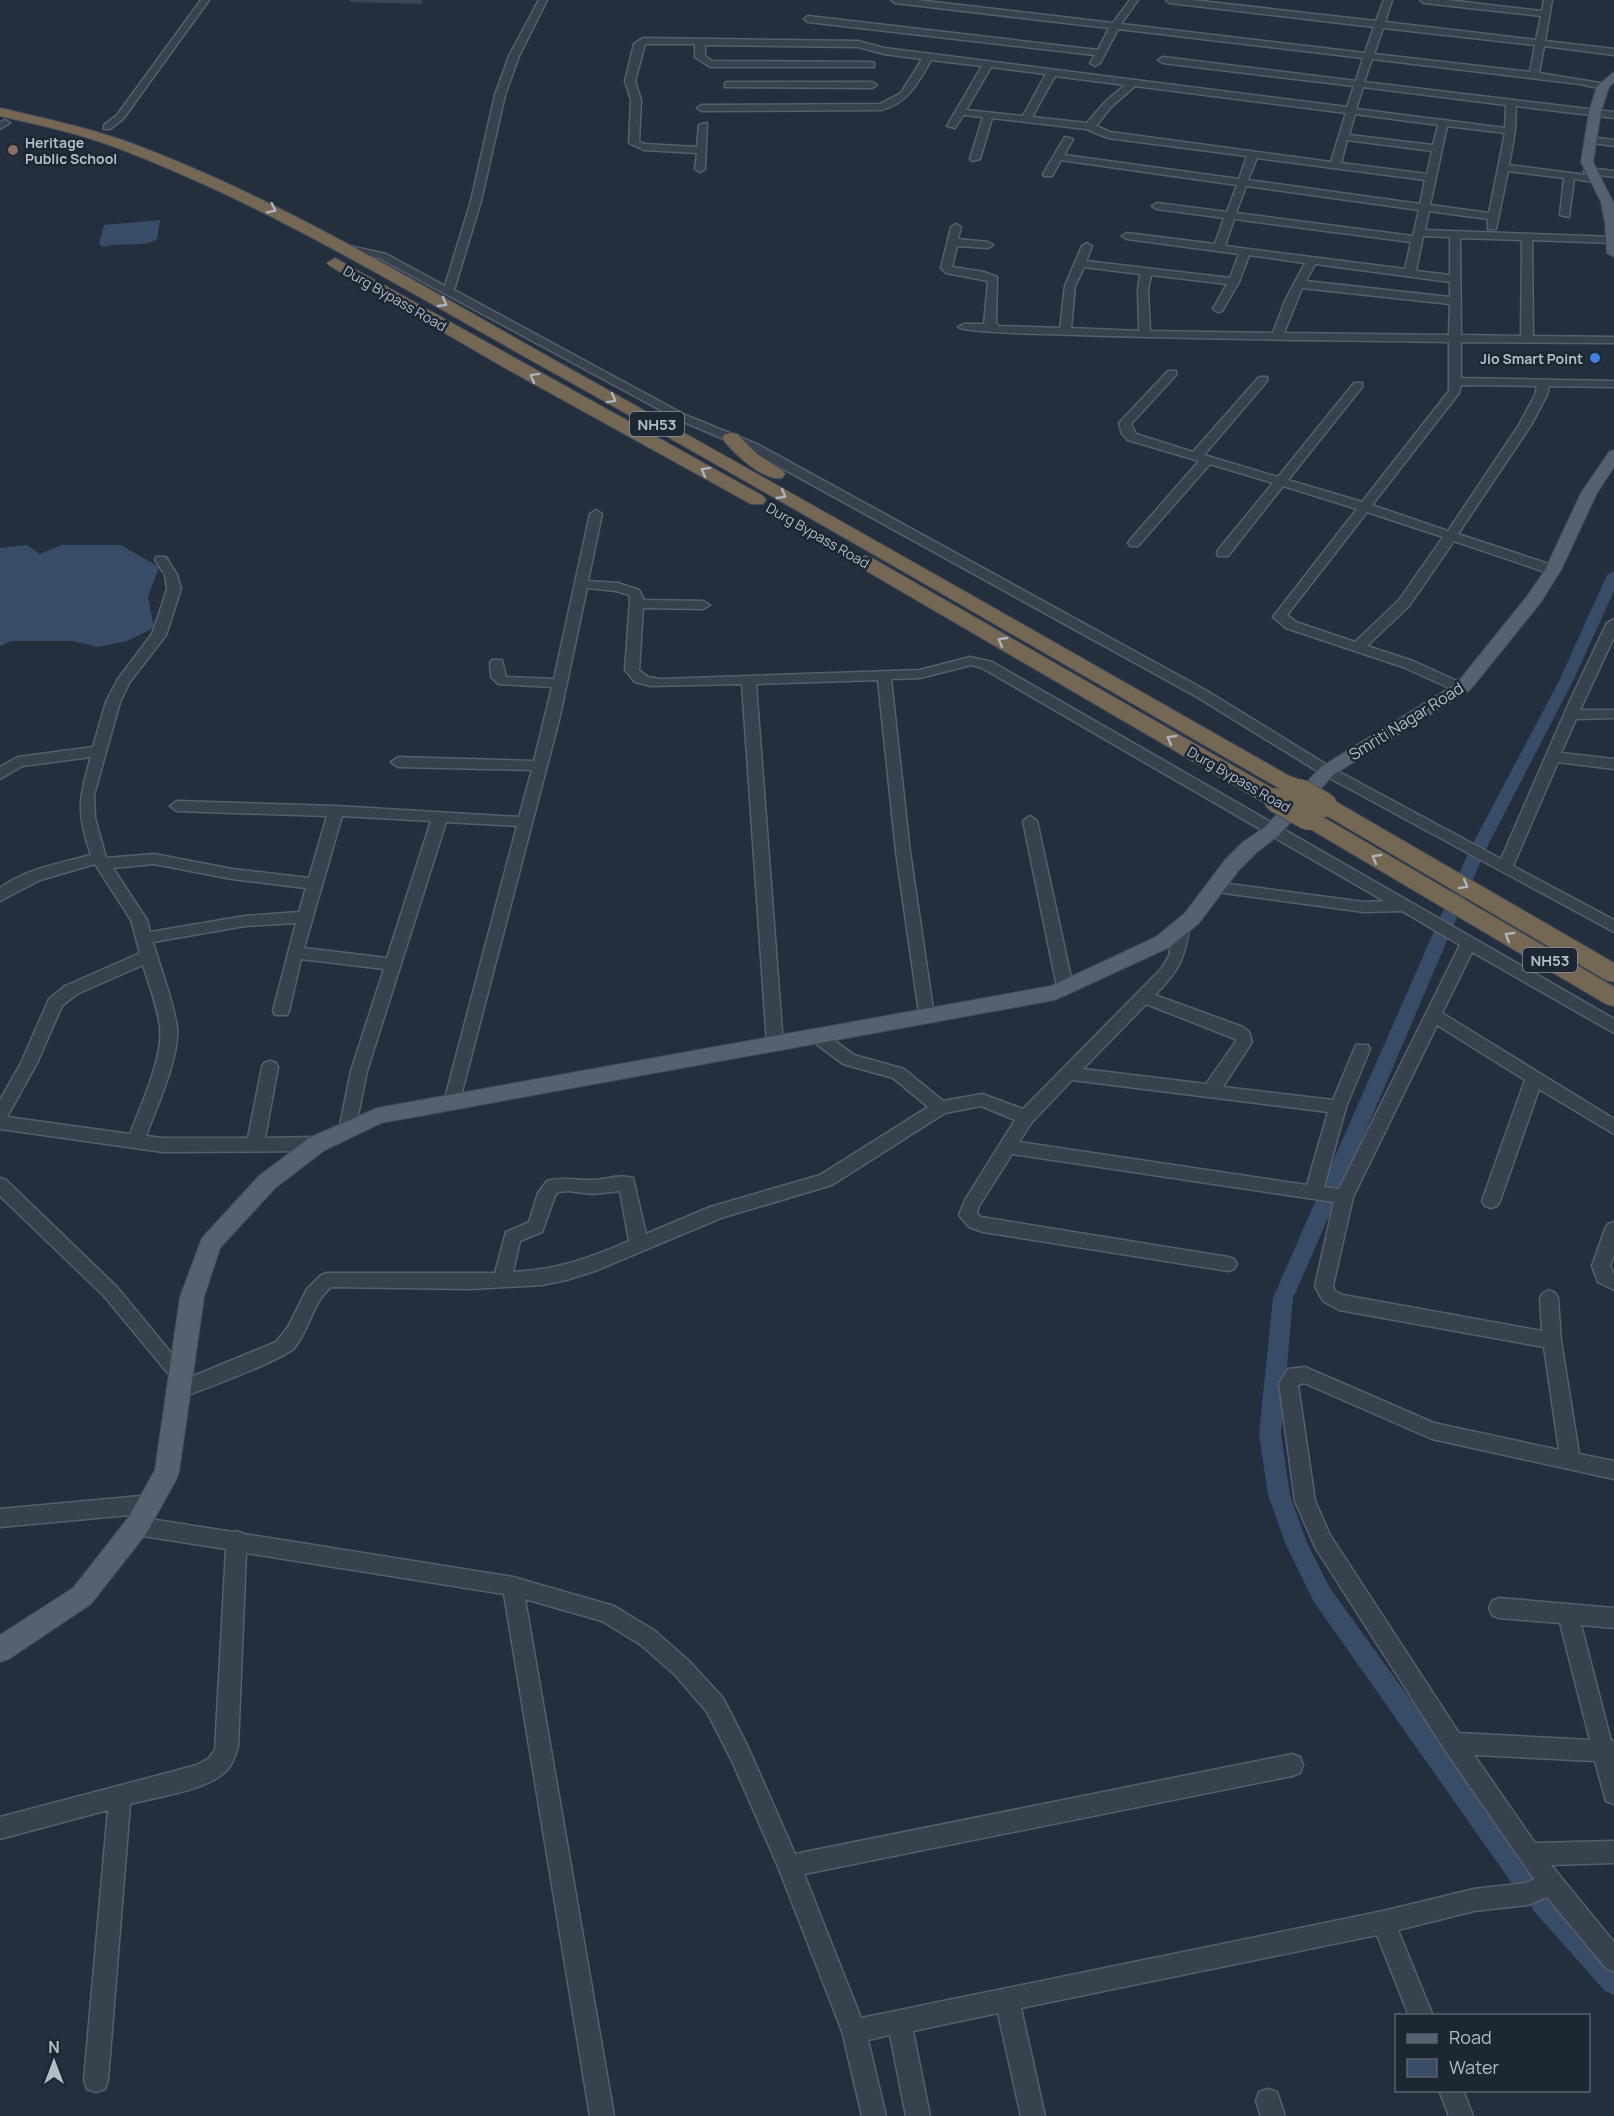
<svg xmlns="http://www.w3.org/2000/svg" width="1614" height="2116" font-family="Manrope,sans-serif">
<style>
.water{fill:#394c67}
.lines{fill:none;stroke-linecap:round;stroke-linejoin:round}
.canal{fill:#394c67;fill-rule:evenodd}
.minor-casing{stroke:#565f6c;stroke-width:3}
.major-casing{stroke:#414a57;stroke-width:2}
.highway-casing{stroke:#434c59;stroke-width:2}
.minor{fill:#38414e;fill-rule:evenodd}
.major{fill:#56606e;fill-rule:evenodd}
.highway{fill:#746855;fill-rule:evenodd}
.highway-bridge-far1-casing{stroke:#434c59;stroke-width:20;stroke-linecap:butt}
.highway-bridge-casing{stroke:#434c59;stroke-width:26;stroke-linecap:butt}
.highway-bridge-far1{stroke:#746855;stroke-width:19}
.highway-bridge{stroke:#746855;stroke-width:24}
.wall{fill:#3b4654}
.oneway{stroke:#aeb4bd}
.education-dot{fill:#8d6e63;stroke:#1d2633;stroke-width:2}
.shop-dot{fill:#3f7fe0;stroke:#1d2633;stroke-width:2}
.labels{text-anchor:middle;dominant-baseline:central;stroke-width:5;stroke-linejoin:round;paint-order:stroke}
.far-poi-label{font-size:14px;font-weight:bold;fill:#b4bcc9;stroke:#1d2633;text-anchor:start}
.far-street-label{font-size:14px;fill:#b4bcc9;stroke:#1d2633}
.shield{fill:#1d2633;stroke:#878f9c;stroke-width:1.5}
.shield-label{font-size:15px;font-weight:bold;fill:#b4bcc9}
.street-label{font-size:16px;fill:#b4bcc9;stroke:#1d2633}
</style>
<rect width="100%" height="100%" fill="#242f3e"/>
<g class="water">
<path d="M160,220L157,239C141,249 120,241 103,247L99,244L104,225Z"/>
<path d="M27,545L40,554L61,545H121L159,567L148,597L154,628L127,641L98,647L73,641H11L0,646V548Z"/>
</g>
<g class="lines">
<path class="canal" d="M1614,571V591L1573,681L1487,847L1340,1191L1334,1197L1336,1200L1293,1298L1281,1434L1290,1495L1307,1543L1330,1588L1536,1874L1539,1883L1536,1891L1542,1889L1551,1892L1614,1963V1995L1605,1991L1533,1910L1530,1901L1533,1893L1527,1895L1518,1892L1314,1602L1286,1545L1268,1495L1259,1434L1273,1298L1316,1200L1322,1194L1320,1191L1471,847L1559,681L1607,575Z"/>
<defs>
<g id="minor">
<path d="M201,0H209L123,119L110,129H104V125L117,115Z"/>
<path d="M539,0H547L519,56L505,95L481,201L454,290L685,415L757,444L1207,691L1332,768L1501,859L1569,703L1607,623L1614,619V637L1580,710H1614V718L1576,719L1561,753L1614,759V769L1558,762L1513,866L1614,920V932L1322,774L1197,697L749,450L677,419L379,258L332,248L331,246L336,243L386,254L445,286L471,201L495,95L509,56Z"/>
<path d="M891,0H917L1113,23L1130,0H1138L1121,24L1365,53L1374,27L1170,3L1166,0H1192L1376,21L1384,0H1392L1385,22L1536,40L1541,16L1424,3L1420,0H1447L1542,11L1544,0H1552L1545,41L1614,49V55L1544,46L1539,73L1606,84V88L1603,89L1580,84L1372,59L1364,82L1614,112V118L1516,106L1515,131L1509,165L1594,176L1599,179L1594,182L1574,179L1569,217L1560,215L1564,178L1508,171L1496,229H1488V219L1429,211L1425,230L1614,237L1613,243L1532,240L1533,336L1614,337V343L1461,342V378L1614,381V387L1549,386L1547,395L1531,425L1458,534L1558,567L1559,570L1558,573H1548L1454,541L1409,606L1367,646L1413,661L1466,685L1468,688L1466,691H1456L1403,667L1286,628L1273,617L1357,509L1283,486L1228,556H1218L1217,553L1218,550L1273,483L1210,464L1138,546H1130L1128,543L1130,540L1199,461L1128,440L1122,434L1119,423L1168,371H1176V375L1131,424L1136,434L1193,452L1259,377H1267V381L1204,455L1278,477L1354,383H1362V387L1288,480L1362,502L1449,391V342C1316,340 1181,339 1048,334C1034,334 965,332 958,327L964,324H984L988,281L946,273L941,268L951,227L956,224L961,227L958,239L988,242L993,245L988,248L957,246L952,267L984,272L997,277L996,323L999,326L1060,328L1065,286L1082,246L1087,243L1092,246L1086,261L1230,278L1239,254L1127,239L1122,236L1127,233L1215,244L1224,218L1157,209L1152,206L1157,203L1227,212L1237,185L1061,160L1052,176H1044L1043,174L1065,137L1073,139L1064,155L1239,179L1247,156L1108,138L1086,129L992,118L980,159L972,161L970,159L983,117L963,115L955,128L947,126L982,66L931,60C918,83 908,103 881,110L702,111L697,108L702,105L880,104L901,93L922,59L884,54L858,47L705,45V56L712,61L871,62L874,63V67H710L695,57V44H645L635,81L641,100L639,142L645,144L697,147L699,125L707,123L705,169L700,172L695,169L697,153L644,150L629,143L631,100L625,81L634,44L643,38L858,41L884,48L1347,107L1354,86L1163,63L1158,60L1163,57L1356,81L1363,58L1118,29L1100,63L1095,66L1090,63L1095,55L808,22L804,19L808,16L1098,50L1109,28L895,3ZM1383,28L1535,45L1530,72L1374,54ZM991,67L1046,74L1023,116L966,110ZM1055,76L1125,85L1104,103L1087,123L1032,117ZM1135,86L1346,113L1331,162L1110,132L1096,126L1111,107ZM1363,87L1506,105L1505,128L1356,109ZM1355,114L1438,125L1433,145L1349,135ZM1447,126L1505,133L1489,213L1430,205ZM1347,140L1432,151L1427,174L1341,163ZM1257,158L1425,180L1420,204L1248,180ZM1246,186L1419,210L1413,236L1236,213ZM1234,219L1411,242L1405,269L1225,246ZM1423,236L1450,237V275L1416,271ZM1460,238L1522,240L1521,336L1461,335ZM1249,255L1305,263L1285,301L1273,333L1150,331L1148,290L1151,275L1227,284L1213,309L1218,312L1222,311L1239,282ZM1315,264L1450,282V297L1306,281ZM1084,267L1140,274L1138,290L1139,331L1071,328L1075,286ZM1302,288L1450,304L1449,335L1284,333ZM1461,385L1537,386L1535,395L1519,425L1448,531L1372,505L1459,393ZM1367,512L1443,537L1399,600L1355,642L1296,622L1287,615Z"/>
<path d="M728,82H872L877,85L872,88L725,87V83Z"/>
<path d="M5,120L10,123L0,129V122Z"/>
<path d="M1590,137L1614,140V146L1587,142V138Z"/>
<path d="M1589,168L1614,171V177L1585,173L1584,171Z"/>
<path d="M596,510L602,514L588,581L618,583L639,590L644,600L703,601L710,605L703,609L643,608L639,670L648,677L660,679L920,670L970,657L992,662L1614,1019V1033L1472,952L1442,1013L1614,1119V1134L1539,1089L1500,1201L1497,1206L1491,1208L1485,1206L1482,1201L1525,1080L1437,1025L1353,1197L1333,1286L1335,1291L1343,1295L1542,1331L1540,1298L1543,1293L1549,1290L1555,1293L1558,1298L1561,1341L1579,1454L1614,1461V1479L1432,1439L1304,1383L1298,1385L1315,1501L1330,1535L1459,1733L1590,1740L1560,1623L1499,1618L1492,1615L1489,1608L1492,1601L1499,1598L1614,1608V1628L1581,1625L1611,1741H1614V1804L1606,1801L1595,1761L1474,1755L1535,1843L1614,1841V1863L1551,1865L1614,1942V1972L1606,1968L1547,1897L1528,1905L1474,1911L1398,1930L1433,2016H1409L1377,1935L1021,2008L1045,2116H1021L998,2013L913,2031L930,2116H906L890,2035L868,2040L886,2116H862L842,2031L779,1869L732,1761L707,1712L675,1675L641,1645L602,1621L525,1599L614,2116H590L504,1594L246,1553L238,1747C235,1756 232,1766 225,1772C205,1791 156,1797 130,1804L108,2080L105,2089L96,2092L87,2089L84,2080L108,1810L0,1839V1817L197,1765L209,1758L215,1750L226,1549L137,1535L130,1532L127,1526L130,1520L137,1517L233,1532L237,1531L244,1534L513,1577L614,1606L655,1631L689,1661L723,1698L748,1747L795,1854L1292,1754L1300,1757L1303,1765L1300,1773L1292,1776L804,1874L861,2018L1383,1911L1474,1889L1527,1883L1534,1879L1445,1750L1315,1547L1295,1501L1279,1383L1288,1369L1305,1367L1434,1423L1559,1450L1544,1347L1339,1310L1323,1301L1315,1286L1334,1202L1012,1154L979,1206L977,1213L981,1217L1228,1257L1234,1259L1237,1264L1234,1269L1228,1271L983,1232L969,1227L959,1215L965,1200L1015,1120L981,1106L945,1113L832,1185L721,1218L595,1271L566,1280L542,1285L470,1289L331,1287C312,1303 310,1329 295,1347C286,1359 199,1391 180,1398L173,1396L171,1390L176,1383L104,1296L0,1196V1178L6,1180L116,1286L191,1377L276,1342L288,1327L307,1289L321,1275L327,1273H495L506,1232L529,1222L538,1193L547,1181C564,1176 578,1181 595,1180C607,1179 621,1174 633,1178L646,1234L710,1207L820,1175L928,1107L893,1078L843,1064L811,1040L809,1036L811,1032H823L854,1055L904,1069L943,1101L982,1094L1023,1109L1161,969L1169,956L1174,925L1177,921H1187L1190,925C1184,960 1180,969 1155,995L1243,1027L1249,1032L1252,1042L1223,1087L1333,1100L1356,1045H1368L1370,1049L1346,1107L1324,1187L1339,1189L1460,945L1402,911L1364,912L1209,891L1206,887L1214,882L1364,902L1384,901L982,668L971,665L920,678L891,679L910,852L934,1016L932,1020H920L896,852L878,680L756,684L783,1044L781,1048H769L767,1044L742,684L651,686L635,682L625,670L630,600L629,595L616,591L587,588L559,720L458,1107L452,1108L446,1107L444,1102L517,826L446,822L367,1071L354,1135L348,1137L342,1135L339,1130L351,1071L384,969L301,959L289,1011L287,1015H275L273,1011L296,923L245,926L153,942C160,968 174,1002 177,1028C180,1056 156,1109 146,1136L163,1138H248L262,1067L264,1063L270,1061L276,1063L278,1067L265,1138L317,1137L323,1139L326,1144L323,1149L317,1151L163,1152L0,1129V1100L21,1063L49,999L65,986L140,953L131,920L95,864L40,880L0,901V888C26,869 60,863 91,855C76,812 79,799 91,757L22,766L0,779V767L18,757L93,747L106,702L118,679L152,634L159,614L167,589L165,575L155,560L156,557H166L177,575L181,589L166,635L129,683L120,702L94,795L95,818L106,858L154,854L232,869L309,878L327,816L177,811L170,806L177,801L336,806L519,817L532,770L398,767L391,762L398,757L534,761L552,687L498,684L491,677L490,663L492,660H502L506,677L554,679L590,514ZM342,816L431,821L387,958L304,948ZM154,864L232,879L306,888L299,912L245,916L150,932L147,920L113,868ZM143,965C149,985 158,1007 160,1028C164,1055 140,1108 130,1134L7,1117L37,1063L62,1006L77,994ZM1146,1004L1235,1039L1236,1041L1206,1084L1083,1069ZM1072,1080L1328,1112L1307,1185L1019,1142L1032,1122ZM568,1191L592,1194L620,1191L629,1241C590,1258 556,1270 513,1272L520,1241L542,1232L555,1196L558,1192Z"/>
<path d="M1030,816L1037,821L1073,987L1071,991H1059L1057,987L1023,821Z"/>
<path d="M1614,1222V1255L1610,1266L1614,1274V1290L1598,1282L1592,1266L1605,1229L1608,1224Z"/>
<path d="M151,1495L158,1498L161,1504L158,1510L151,1513L0,1527V1509Z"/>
<path d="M1268,2089L1277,2092L1285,2116H1261L1256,2101L1259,2092Z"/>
<path d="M1439,2090H1463L1473,2116H1449Z"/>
</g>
<g id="major">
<path d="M1614,72V82L1609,87L1601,112L1593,162L1614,204V257L1607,253L1605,223L1601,202L1581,162L1589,112L1597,86Z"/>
<path d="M1614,450V467L1597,493L1561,570L1541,602L1470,690L1333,775L1279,835L1257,852L1239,870L1199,923L1170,947L1055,1000L381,1123L325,1150L275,1188L220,1248L204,1297L179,1472L176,1480L146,1534L91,1604L9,1659L0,1662V1635L73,1588L128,1518L155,1470L180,1297L202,1238L259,1176L309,1138L377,1108L1051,986L1156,937L1185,913L1225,860L1243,842L1265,827L1321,767L1458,682L1528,595L1545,570L1581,493L1609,452Z"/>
</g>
<g id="highway">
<path d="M0,108C43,118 86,127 128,142C285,200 428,290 574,371C816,506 1057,644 1298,781L1302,786L1298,791L1291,793L1284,791C1041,651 799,510 554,373C412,294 272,207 120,149C81,134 40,125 0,116Z"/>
<path d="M335,258L763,496L766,500L763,504H751L498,364L330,266L327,263Z"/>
<path d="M731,433L737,434L757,454L782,470L785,474L782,478C764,482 733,453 722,438L725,434Z"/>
<path d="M865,556L872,558L1284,795L1287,800L1284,805L1276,807L1268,805L858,566L856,562L858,558Z"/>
<path d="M1325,798L1333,800L1614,963V982L1606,980L1317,810L1314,805L1317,800Z"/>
<path d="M1308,811L1316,813L1614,987V1006L1606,1004L1300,823L1297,818L1300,813Z"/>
</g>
</defs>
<use href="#minor" class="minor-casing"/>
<use href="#major" class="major-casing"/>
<use href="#highway" class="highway-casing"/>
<use href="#minor" class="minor"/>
<use href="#major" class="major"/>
<use href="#highway" class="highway"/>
<defs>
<path id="highway-bridge-far1" d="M1291,786L1302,792"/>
<g id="highway-bridge">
<path d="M1300,791L1325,805"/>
<path d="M1276,800L1308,818"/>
</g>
</defs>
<use href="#highway-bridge-far1" class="highway-bridge-far1-casing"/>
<use href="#highway-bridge" class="highway-bridge-casing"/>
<use href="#highway-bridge-far1" class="highway-bridge-far1"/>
<use href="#highway-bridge" class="highway-bridge"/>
</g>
<path class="wall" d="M350,0H423L422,4L351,2Z"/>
<defs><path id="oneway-chevron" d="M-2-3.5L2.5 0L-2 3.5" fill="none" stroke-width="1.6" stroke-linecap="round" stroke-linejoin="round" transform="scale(1.5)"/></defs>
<g class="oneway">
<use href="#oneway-chevron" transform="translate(272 209) rotate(27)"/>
<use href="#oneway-chevron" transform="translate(443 303) rotate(30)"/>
<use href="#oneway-chevron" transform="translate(534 377) rotate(-151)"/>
<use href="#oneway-chevron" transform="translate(612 399) rotate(29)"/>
<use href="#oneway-chevron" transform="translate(705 471) rotate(-151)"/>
<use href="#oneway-chevron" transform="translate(782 495) rotate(30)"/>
<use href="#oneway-chevron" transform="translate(1002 641) rotate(-150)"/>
<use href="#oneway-chevron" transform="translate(1171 739) rotate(-150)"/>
<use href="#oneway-chevron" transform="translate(1376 858) rotate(-150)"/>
<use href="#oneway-chevron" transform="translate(1464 885) rotate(31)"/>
<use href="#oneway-chevron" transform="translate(1509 936) rotate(-149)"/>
</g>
<circle class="education-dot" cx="13" cy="150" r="6"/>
<circle class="shop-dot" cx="1595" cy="358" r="6"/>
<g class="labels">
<g class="far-poi-label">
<text x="25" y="142">Heritage<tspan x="25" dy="16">Public School</tspan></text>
<text x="1583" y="358" text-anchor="end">Jio Smart Point</text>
</g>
<g class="far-street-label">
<text transform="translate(395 298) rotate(30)">Durg Bypass Road</text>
<text transform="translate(818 535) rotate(30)">Durg Bypass Road</text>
<text transform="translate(1239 779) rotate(30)">Durg Bypass Road</text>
</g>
<g class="shield">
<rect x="630" y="412" width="54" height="24" rx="4.5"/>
<rect x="1523" y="948" width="54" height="24" rx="4.5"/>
</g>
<g class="shield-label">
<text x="657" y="424">NH53</text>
<text x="1550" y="960">NH53</text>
</g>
<g class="street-label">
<text transform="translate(1406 721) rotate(-32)">Smriti Nagar Road</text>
</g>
</g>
<rect x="1395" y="2014" width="195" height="78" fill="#1d2633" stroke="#59626f" stroke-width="1.5"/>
<rect x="1407" y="2034" width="30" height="9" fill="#56606e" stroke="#59626f" stroke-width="1.5"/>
<text x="1449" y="2044" font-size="18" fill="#b4bcc9">Road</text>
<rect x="1407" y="2059" width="30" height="18" fill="#394c67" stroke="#59626f" stroke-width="1.5"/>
<text x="1449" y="2074" font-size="18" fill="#b4bcc9">Water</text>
<g transform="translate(54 2062)" stroke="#1d2633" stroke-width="4.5" paint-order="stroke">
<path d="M0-4.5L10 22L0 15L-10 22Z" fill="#b4bcc9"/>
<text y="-9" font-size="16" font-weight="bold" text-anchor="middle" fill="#b4bcc9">N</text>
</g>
</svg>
